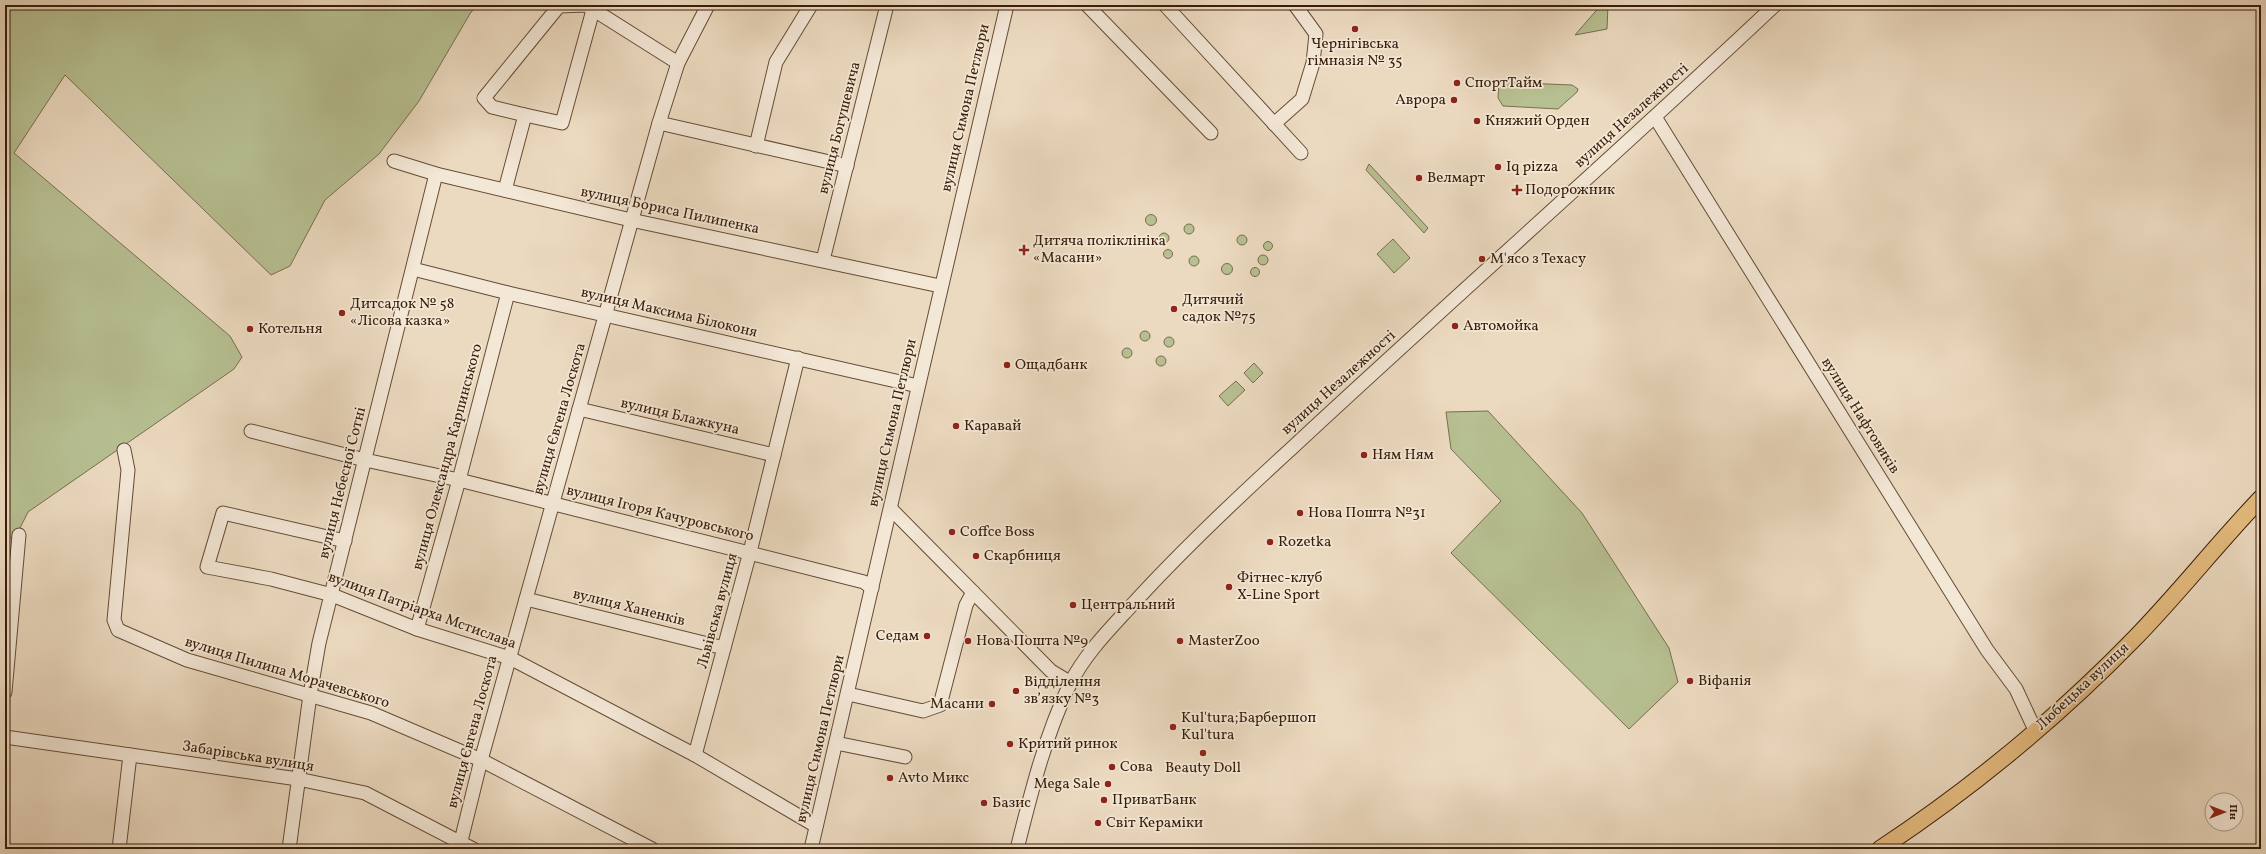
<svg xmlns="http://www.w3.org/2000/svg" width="2266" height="854" font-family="Vollkorn,serif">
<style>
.green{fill:#b7c092;stroke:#786e4e}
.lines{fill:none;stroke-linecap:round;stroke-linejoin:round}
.minor-casing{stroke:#654c37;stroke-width:15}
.major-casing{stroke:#381d09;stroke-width:18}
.minor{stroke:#f3e7d6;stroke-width:13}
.major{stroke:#e6bd80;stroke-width:16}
.poi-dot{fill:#8f2418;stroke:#f3e7d6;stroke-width:1.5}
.labels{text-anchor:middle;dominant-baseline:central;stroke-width:3.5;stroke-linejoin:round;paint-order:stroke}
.poi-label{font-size:15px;fill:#381d09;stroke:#f3e7d6;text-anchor:start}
.street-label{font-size:15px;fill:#381d09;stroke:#f3e7d6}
</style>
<rect width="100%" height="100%" fill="#ecdac0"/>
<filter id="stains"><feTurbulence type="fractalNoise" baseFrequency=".005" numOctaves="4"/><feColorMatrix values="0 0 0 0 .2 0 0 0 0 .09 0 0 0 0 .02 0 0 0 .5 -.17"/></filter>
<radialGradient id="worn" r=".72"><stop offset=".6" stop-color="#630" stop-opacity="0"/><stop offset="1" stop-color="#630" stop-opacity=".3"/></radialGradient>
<g class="green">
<path d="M5,5H479L471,12L419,101L379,154L325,200L290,266L271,275L65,75L14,153L230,336L242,357L234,369L28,512L15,538H5Z"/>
<path d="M1601,5H1608L1607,29L1575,35Z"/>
<path d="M1499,82L1572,85L1578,89L1577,92L1558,109L1503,106L1498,98Z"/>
<path d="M1369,164L1428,228L1424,233L1366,170Z"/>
<circle cx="1151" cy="220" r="5.5"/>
<circle cx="1189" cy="229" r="5"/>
<circle cx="1164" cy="238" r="5"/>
<circle cx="1242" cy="240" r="5"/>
<path d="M1393,239L1410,258L1394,273L1377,254Z"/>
<circle cx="1268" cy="246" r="4.5"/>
<circle cx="1168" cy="254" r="4.5"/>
<circle cx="1263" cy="260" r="5"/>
<circle cx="1194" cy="261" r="5"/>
<circle cx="1227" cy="269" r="5.5"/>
<circle cx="1255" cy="272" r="4.5"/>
<circle cx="1145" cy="336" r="5"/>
<circle cx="1169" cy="342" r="5"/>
<circle cx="1127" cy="353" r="5"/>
<circle cx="1161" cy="361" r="5"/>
<path d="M1254,363L1263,373L1253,383L1244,373Z"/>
<path d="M1236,381L1245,390L1228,406L1219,396Z"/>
<path d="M1488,411L1582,513L1669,648L1678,682L1629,729L1451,553L1501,501L1451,449L1446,412Z"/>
</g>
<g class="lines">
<defs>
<g id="minor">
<path d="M1087,5L1211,133"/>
<path d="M1165,5L1301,153"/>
<path d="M525,115L562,123L593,10"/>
<path d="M1655,117L1987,650L2016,689L2036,732"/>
<path d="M659,123L847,166"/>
<path d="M1274,124L1302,99L1313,63L1316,34L1295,5"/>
<path d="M756,146L776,62L811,5"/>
<path d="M394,161L436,174L631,220L940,286"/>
<path d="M505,190L525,115L492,107L484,98L559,6L586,5L678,63"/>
<path d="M823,260L887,5"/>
<path d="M413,269L508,293L918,386"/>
<path d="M579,409L774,455"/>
<path d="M251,431L365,460L459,480L864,582L872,588"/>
<path d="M124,450L128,470L114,620L118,630L187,660L371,713L481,760L652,849"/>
<path d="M891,509L1051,671L1071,683"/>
<path d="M345,541L223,513L207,567L271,579L332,595L417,629L510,658L695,755L816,826"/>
<path d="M526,599L724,648"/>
<path d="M417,629L459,480L508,293"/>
<path d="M5,692L19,535"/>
<path d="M848,694L923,711L940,705L966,605L973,592"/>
<path d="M5,737L298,779L365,793L473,849"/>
<path d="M836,743L905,757"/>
<path d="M695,755L750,552L798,358"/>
<path d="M119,849L130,755"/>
<path d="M289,849L310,695L319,643L436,174"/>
<path d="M459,849L481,760L659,123L678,63L708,5"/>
<path d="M811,849C878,568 940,286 1007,5"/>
<path d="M1017,849C1031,793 1045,736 1070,684C1085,654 1109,630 1131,606C1182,550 1236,499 1292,448C1452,299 1616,155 1775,5"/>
</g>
<path id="major" d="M1880,849C1972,788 2057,718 2134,639C2178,594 2217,544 2261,498"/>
</defs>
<use href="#minor" class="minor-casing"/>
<use href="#major" class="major-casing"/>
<use href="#minor" class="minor"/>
<use href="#major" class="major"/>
</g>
<g class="poi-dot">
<circle cx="1355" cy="29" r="4"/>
<circle cx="1457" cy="83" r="4"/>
<circle cx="1454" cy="100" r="4"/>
<circle cx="1477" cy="121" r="4"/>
<circle cx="1498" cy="167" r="4"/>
<circle cx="1419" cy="178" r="4"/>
<path d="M1515 184h4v4h4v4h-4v4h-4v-4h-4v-4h4z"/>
<path d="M1022 244h4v4h4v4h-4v4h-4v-4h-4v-4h4z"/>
<circle cx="1482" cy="259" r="4"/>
<circle cx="1174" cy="309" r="4"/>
<circle cx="342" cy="313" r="4"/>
<circle cx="1455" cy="326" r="4"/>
<circle cx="250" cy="329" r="4"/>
<circle cx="1007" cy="365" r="4"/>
<circle cx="956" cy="426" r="4"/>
<circle cx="1364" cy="455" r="4"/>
<circle cx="1300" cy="513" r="4"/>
<circle cx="952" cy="532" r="4"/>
<circle cx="1270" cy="542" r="4"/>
<circle cx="976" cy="556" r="4"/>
<circle cx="1229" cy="587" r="4"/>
<circle cx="1073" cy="605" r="4"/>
<circle cx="927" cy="636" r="4"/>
<circle cx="968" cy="641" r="4"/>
<circle cx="1180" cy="641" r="4"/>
<circle cx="1690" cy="681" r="4"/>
<circle cx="1016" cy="691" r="4"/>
<circle cx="992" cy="704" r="4"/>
<circle cx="1173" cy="727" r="4"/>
<circle cx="1010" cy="744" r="4"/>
<circle cx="1203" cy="753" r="4"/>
<circle cx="1112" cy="767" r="4"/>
<circle cx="890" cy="778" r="4"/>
<circle cx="1108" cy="784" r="4"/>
<circle cx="1104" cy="800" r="4"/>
<circle cx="984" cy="803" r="4"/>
<circle cx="1098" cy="823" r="4"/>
</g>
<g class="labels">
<g class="poi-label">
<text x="1355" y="44" text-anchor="middle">Чернігівська<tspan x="1355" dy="17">гімназія № 35</tspan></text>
<text x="1465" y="83">СпортТайм</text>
<text x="1446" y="100" text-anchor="end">Аврора</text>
<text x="1485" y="121">Княжий Орден</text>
<text x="1506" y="167">Iq pizza</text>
<text x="1427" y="178">Велмарт</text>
<text x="1525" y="190">Подорожник</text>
<text x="1033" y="241">Дитяча поліклініка<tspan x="1033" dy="17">«Масани»</tspan></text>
<text x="1490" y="259">М'ясо з Техасу</text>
<text x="1182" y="300">Дитячий<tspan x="1182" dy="17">садок №75</tspan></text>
<text x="350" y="304">Дитсадок № 58<tspan x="350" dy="17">«Лісова казка»</tspan></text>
<text x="1463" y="326">Автомойка</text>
<text x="258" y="329">Котельня</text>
<text x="1015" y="365">Ощадбанк</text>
<text x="964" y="426">Каравай</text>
<text x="1372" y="455">Ням Ням</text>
<text x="1308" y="513">Нова Пошта №31</text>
<text x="960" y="532">Coffce Boss</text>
<text x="1278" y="542">Rozetka</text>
<text x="984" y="556">Скарбниця</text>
<text x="1237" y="578">Фітнес-клуб<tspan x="1237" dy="17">X-Line Sport</tspan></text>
<text x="1081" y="605">Центральний</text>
<text x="919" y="636" text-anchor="end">Седам</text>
<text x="976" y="641">Нова Пошта №9</text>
<text x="1188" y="641">MasterZoo</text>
<text x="1698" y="681">Віфанія</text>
<text x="1024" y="682">Відділення<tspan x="1024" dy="17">зв’язку №3</tspan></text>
<text x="984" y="704" text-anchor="end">Масани</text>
<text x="1181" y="718">Kul'tura;Барбершоп<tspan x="1181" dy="17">Kul'tura</tspan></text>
<text x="1018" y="744">Критий ринок</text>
<text x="1120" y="767">Сова</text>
<text x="1203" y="768" text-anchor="middle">Beauty Doll</text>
<text x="898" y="778">Avto Микс</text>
<text x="1100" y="784" text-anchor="end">Mega Sale</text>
<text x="1112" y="800">ПриватБанк</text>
<text x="992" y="803">Базис</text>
<text x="1106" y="823">Світ Кераміки</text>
</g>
<g class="street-label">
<text transform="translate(966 108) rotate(-77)">вулиця Симона Петлюри</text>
<text transform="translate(1632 116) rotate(-42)">вулиця Незалежності</text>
<text transform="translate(840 128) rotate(-76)">вулиця Богушевича</text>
<text transform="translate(670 211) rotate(12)">вулиця Бориса Пилипенка</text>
<text transform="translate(669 313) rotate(13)">вулиця Максима Білоконя</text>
<text transform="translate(1339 383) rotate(-42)">вулиця Незалежності</text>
<text transform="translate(1860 416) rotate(58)">вулиця Нафтовиків</text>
<text transform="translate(680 417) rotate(13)">вулиця Блажкуна</text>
<text transform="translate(560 419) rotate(-74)">вулиця Євгена Лоскота</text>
<text transform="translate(893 423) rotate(-77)">вулиця Симона Петлюри</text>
<text transform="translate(448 457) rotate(-75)">вулиця Олександра Карпинського</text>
<text transform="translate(343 483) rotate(-76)">вулиця Небесної Сотні</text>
<text transform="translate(660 514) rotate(14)">вулиця Ігоря Качуровського</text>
<text transform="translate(629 608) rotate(14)">вулиця Ханенків</text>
<text transform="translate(422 611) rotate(20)">вулиця Патріарха Мстислава</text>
<text transform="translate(718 611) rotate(-75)">Львівська вулиця</text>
<text transform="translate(287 673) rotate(17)">вулиця Пилипа Морачевського</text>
<text transform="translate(2083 687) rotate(-43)">Любецька вулиця</text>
<text transform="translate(473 732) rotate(-75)">вулиця Євгена Лоскота</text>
<text transform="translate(821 739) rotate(-77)">вулиця Симона Петлюри</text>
<text transform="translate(248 757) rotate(9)">Забарівська вулиця</text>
</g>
</g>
<rect width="2266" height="854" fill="none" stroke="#ecdac0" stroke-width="20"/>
<rect x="6" y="6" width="2254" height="842" fill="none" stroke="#381d09" stroke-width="2"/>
<rect x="10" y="10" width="2246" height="834" fill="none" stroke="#381d09"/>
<g transform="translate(2224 812) rotate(90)"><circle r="19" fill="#f3e7d6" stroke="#a89684"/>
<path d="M0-3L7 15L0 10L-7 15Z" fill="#8f2418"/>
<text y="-6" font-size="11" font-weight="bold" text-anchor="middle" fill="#381d09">Пн</text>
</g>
<rect width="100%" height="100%" filter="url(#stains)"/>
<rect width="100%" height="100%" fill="url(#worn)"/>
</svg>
